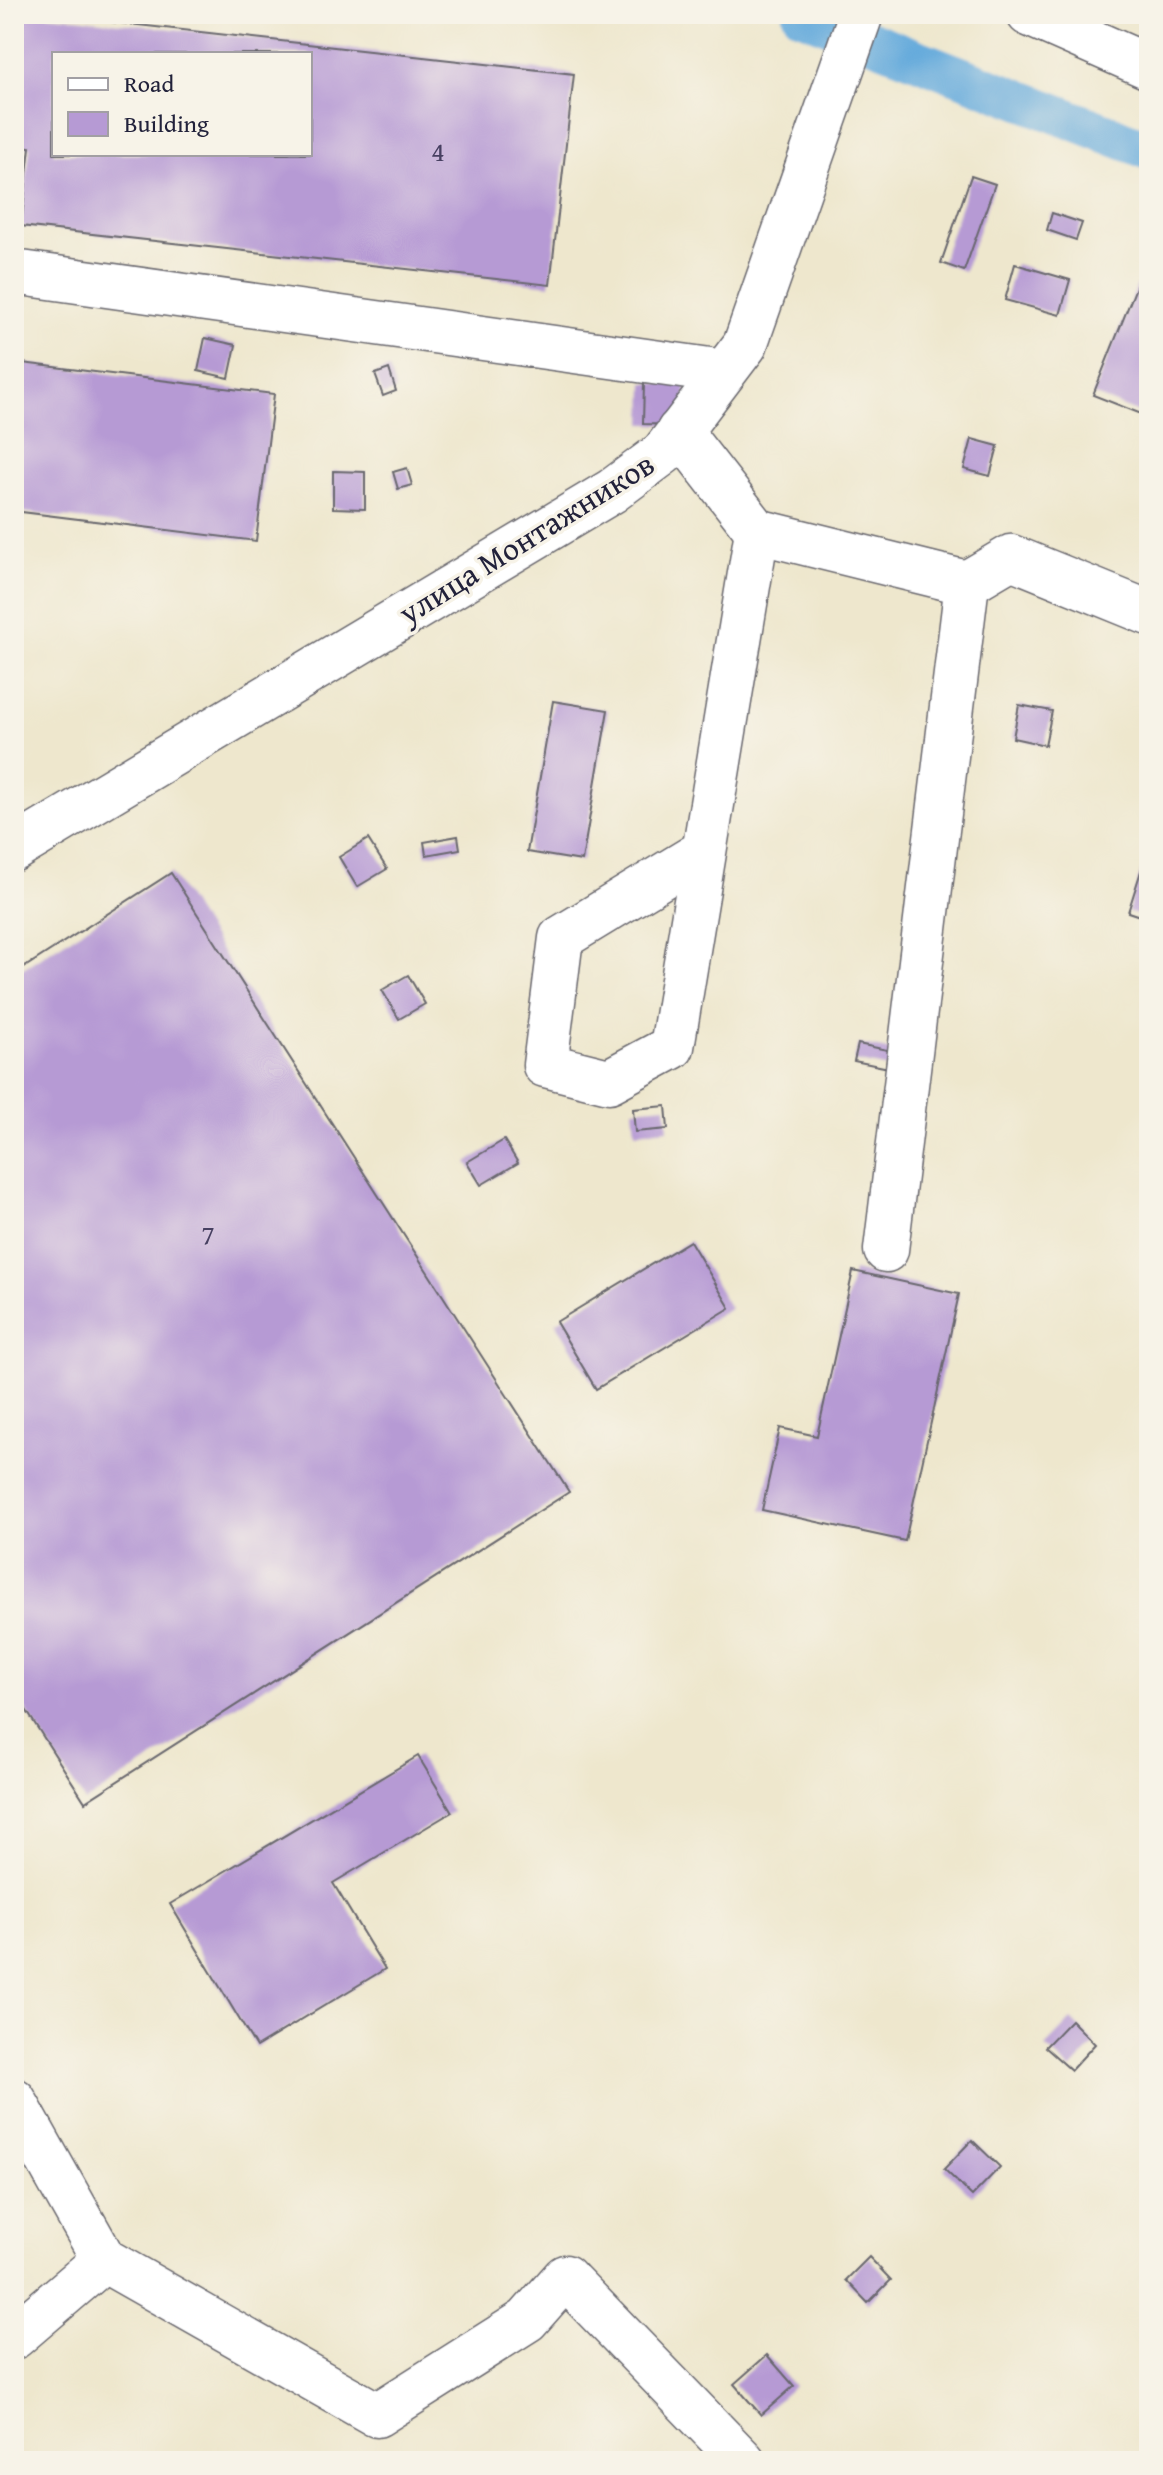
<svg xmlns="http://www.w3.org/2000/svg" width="1163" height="2475" font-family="'Gentium Book Plus',serif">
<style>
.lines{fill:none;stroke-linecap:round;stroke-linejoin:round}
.canal{stroke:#66abdc;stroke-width:40}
.building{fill:#b69ad4;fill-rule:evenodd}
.minor-casing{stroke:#69676e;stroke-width:47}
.minor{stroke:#fff;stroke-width:44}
.labels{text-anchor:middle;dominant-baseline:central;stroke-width:7;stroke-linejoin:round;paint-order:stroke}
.number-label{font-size:28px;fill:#474061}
.street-label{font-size:32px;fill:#22223b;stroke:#f7f3e8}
</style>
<rect width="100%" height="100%" fill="#f7f3e8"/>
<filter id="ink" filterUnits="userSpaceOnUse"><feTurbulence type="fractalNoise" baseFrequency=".0125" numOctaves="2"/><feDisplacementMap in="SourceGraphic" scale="16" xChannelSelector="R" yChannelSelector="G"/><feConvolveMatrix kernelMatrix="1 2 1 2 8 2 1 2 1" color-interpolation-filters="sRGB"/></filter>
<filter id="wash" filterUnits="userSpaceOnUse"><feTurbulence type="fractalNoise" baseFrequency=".006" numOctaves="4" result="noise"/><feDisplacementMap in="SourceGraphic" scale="32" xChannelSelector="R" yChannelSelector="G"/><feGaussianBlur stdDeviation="1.8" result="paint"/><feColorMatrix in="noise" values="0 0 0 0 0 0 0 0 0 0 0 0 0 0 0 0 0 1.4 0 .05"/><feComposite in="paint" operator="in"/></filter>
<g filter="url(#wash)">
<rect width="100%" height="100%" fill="#eee7cd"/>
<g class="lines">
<path class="canal" d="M802,14L1149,150"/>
</g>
<g id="blocks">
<g class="building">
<path d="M14,14H40L574,74L550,285L21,226L30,147L14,145ZM54,54H310V154H54Z"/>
<path d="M971,176L995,184L964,271L941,263Z"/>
<path d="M1052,213L1082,223L1076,240L1047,230Z"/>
<path d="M1015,264L1070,280L1060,315L1005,300Z"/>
<path d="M1143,270L1149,273V417L1093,395Z"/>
<path d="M205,338L236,345L229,378L198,371Z"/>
<path d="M14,362L274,394L256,541L14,511Z"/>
<path d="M389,369L396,391L383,396L375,374Z"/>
<path d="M644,383L686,384L685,425L643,424Z"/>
<path d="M972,439L998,446L990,476L964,469Z"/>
<path d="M407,468L412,485L398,489L393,472Z"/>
<path d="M333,471L365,472V509L333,508Z"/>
<path d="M553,701L608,710L582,861L527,852Z"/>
<path d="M1019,705L1052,711L1045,745L1013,738Z"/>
<path d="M458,836L460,849L426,855L424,842Z"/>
<path d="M368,839L387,869L357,887L339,857Z"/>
<path d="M1148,849H1149V919L1128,912Z"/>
<path d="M171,873L569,1492L85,1802L14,1691V974Z"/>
<path d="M408,975L425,1004L399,1019L382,990Z"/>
<path d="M858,1044L892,1051L889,1068L854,1061Z"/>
<path d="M666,1106L668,1129L635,1132L633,1109Z"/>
<path d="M504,1140L518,1163L481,1185L467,1162Z"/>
<path d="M690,1241L730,1308L596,1389L556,1322Z"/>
<path d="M853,1271L959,1294L905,1541L762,1510L780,1428L817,1436Z"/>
<path d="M418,1756L452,1812L333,1883L385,1969L256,2047L170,1904Z"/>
<path d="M1071,2020L1095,2044L1071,2070L1045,2047Z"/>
<path d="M972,2140L1000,2167L972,2196L944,2169Z"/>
<path d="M869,2257L891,2280L868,2303L846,2280Z"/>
<path d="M767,2355L794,2386L761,2415L734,2384Z"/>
</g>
</g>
</g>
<g filter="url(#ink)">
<use href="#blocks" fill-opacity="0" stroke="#69676e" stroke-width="2"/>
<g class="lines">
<defs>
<g id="minor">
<path d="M1029,14L1149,67"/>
<path d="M14,272L724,372"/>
<path d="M679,431L757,531L967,583L1011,557L1149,613"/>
<path d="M14,849L612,491L663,453L745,345L861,14"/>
<path d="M704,851L561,938L545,1065L609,1081L672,1047L757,531"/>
<path d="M886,1250L967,583"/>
<path d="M14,2100L104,2260L377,2415L527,2320L565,2277L743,2461"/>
<path d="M14,2337L104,2260"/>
</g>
</defs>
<use href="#minor" class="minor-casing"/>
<use href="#minor" class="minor"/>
</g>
</g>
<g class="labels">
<g class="number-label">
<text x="438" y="150">4</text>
<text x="208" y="1233">7</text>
</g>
<g class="street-label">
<text transform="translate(526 538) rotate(-32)">улица Монтажников</text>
</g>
</g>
<rect width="1163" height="2475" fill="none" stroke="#f7f3e8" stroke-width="48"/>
<rect x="52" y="52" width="260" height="104" fill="#f7f3e8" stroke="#a29fa3" stroke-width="2"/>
<rect x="68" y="78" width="40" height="12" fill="#ffffff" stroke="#a29fa3" stroke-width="2"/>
<text x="124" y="92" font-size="24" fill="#22223b">Road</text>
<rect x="68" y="112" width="40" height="24" fill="#b69ad4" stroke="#a29fa3" stroke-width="2"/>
<text x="124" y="132" font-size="24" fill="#22223b">Building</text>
</svg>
